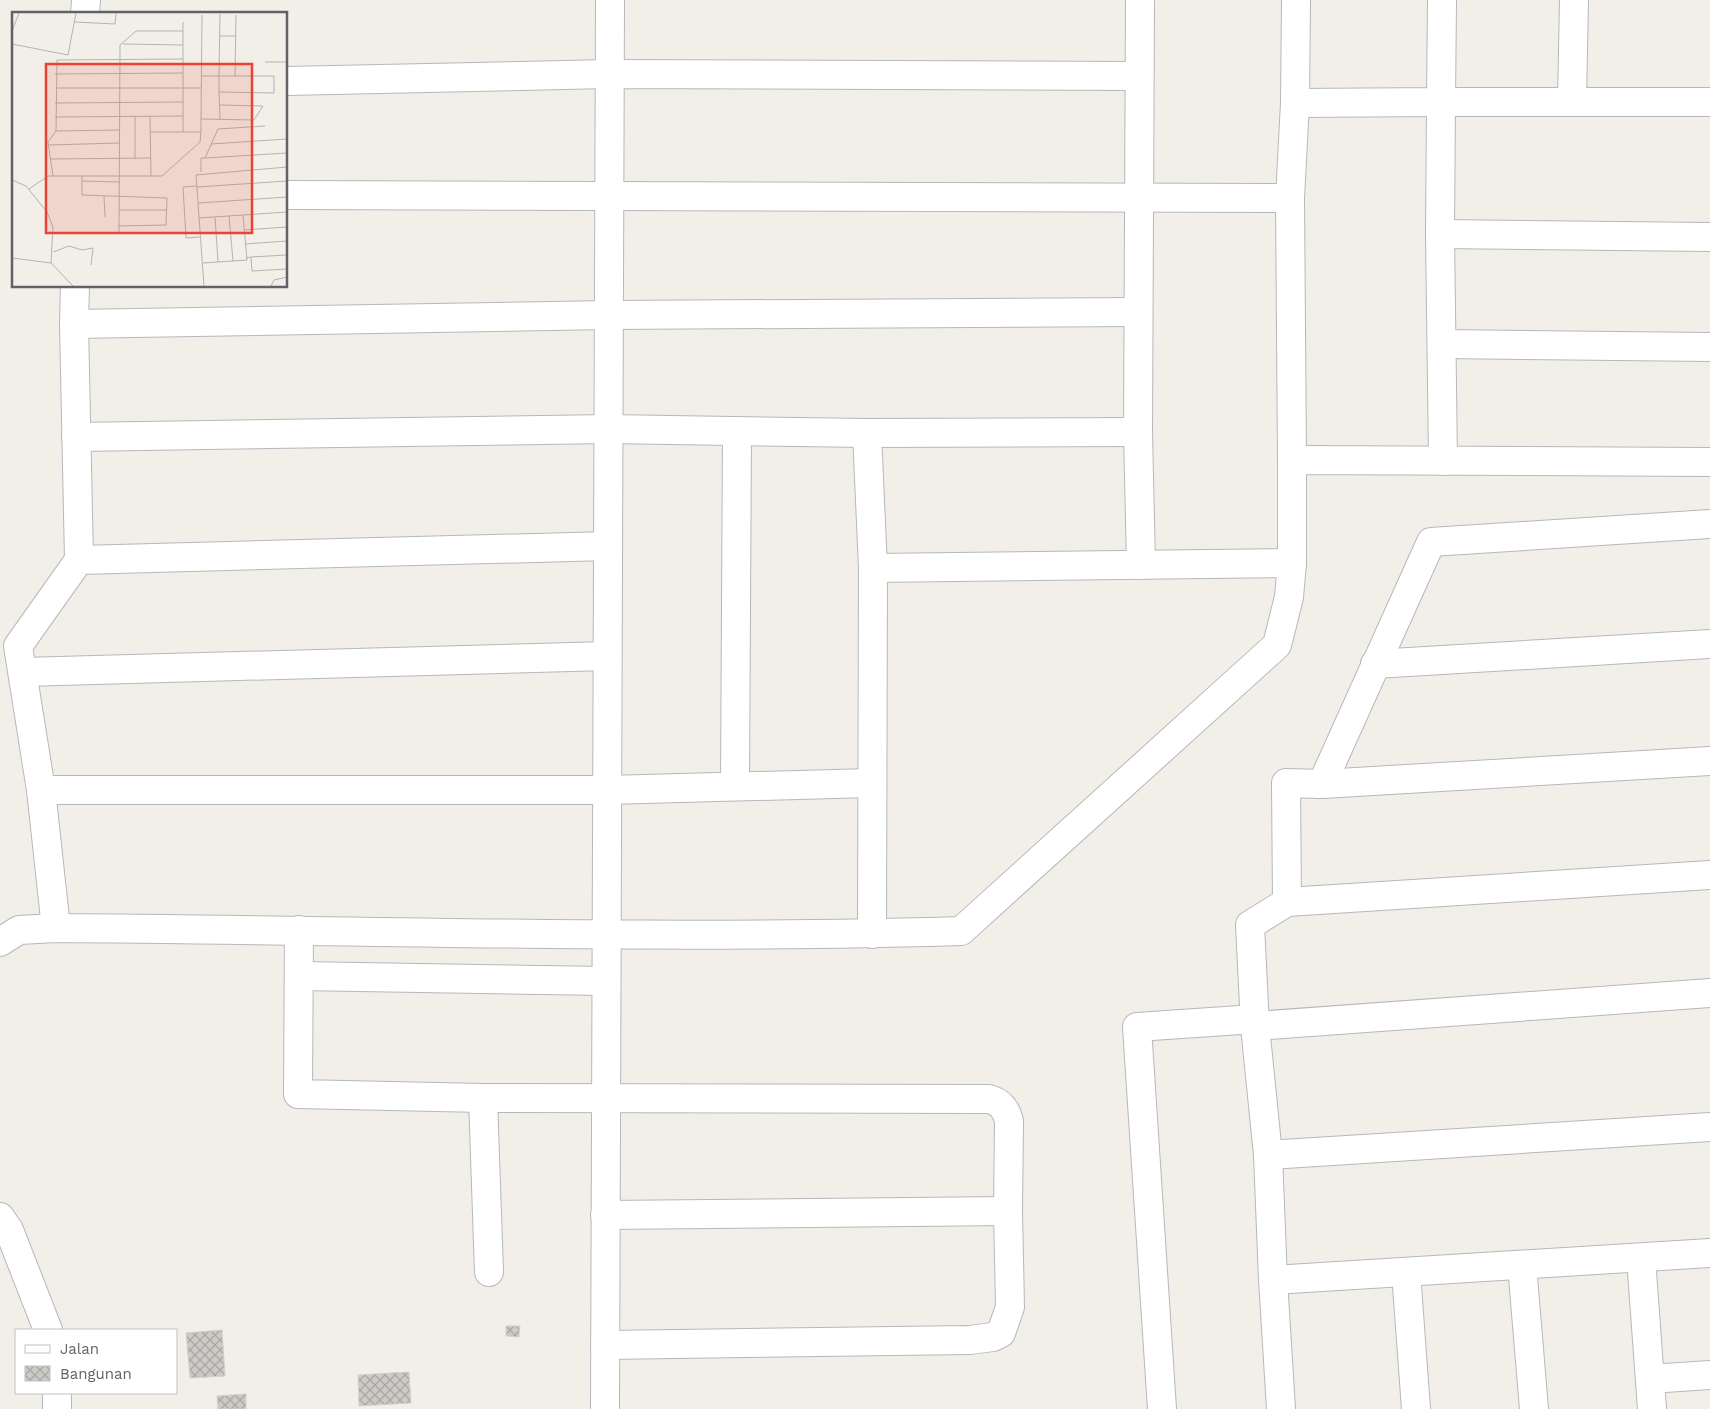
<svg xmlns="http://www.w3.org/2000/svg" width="1710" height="1409" font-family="'Work Sans',sans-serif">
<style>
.building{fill:url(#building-cross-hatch);stroke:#d6d1c6}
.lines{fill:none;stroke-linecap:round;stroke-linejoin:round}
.minor-casing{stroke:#b5b8bc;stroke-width:30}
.tertiary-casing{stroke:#b5b8bc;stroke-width:30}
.minor{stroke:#fff;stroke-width:28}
.tertiary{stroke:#fff;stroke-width:28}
.inset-road{fill:none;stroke:#b3b3b1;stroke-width:1}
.view{fill:#ea4335;fill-opacity:0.15;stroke:#ea4335;stroke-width:2.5}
.inset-edge{fill:none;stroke:#5f6368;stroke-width:2.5}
</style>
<defs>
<pattern id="building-cross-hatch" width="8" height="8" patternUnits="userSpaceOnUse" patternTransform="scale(1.25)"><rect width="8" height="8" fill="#cccac5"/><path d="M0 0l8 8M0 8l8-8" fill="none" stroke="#a9a8a4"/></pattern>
</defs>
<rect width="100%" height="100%" fill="#f1efe8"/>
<g class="building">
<path d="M506,1326H520L519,1337L506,1336Z"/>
<path d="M222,1330L225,1376L190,1378L186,1333Z"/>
<path d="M409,1372L411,1403L359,1406L358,1375Z"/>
<path d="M246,1394V1409H218L217,1396Z"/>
</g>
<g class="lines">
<defs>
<g id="minor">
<path d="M1140,0L1138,432L1141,565"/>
<path d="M85,14L86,0"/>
<path d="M286,81L609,74L1139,76"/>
<path d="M1572,102L1574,0"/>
<path d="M1295,103L1441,102L1442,0"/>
<path d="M286,195L1290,198"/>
<path d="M1440,234L1710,237"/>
<path d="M75,286L74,324L79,560"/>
<path d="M74,324L609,315L1138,312"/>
<path d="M1443,344L1710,347"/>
<path d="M867,433L873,568L872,934"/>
<path d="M76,437L608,429L867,433L1138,432"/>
<path d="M1292,460L1290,198L1295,103L1296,0"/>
<path d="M1443,461L1440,234L1441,102H1710"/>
<path d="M1292,563V460L1710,462"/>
<path d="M1375,664L1710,644"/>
<path d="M23,672L607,656"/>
<path d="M1322,784L1710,761"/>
<path d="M735,786L737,431"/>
<path d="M41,790H607L871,783"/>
<path d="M1287,902L1286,783L1322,784L1431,542L1710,524"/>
<path d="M56,928L41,790L18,646L79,560L608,546"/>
<path d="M299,930L298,1094L483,1098L989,1099C1001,1102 1006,1109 1009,1121L1008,1211L1010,1307L1001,1333L993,1337L970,1340L605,1345"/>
<path d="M0,942L19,930L56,928C358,930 659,940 961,931L1277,645L1289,597L1292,563L873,568"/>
<path d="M299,976L606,981"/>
<path d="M1255,1026L1710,993"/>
<path d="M483,1098L489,1272"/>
<path d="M1268,1155L1710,1127"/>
<path d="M605,1215L1008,1211"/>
<path d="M1641,1258L1652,1409"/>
<path d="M1522,1265L1534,1409"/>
<path d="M1406,1272L1416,1409"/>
<path d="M1273,1280L1710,1253"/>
<path d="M1650,1379L1710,1375"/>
<path d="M605,1408L610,0"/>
<path d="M1162,1409L1137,1027L1255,1019"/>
<path d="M1281,1409L1273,1280L1268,1155L1255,1026L1250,925L1287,902L1710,875"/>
</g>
<g id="tertiary">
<path d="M0,1217L9,1230L48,1330"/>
<path d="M57,1409V1393"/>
</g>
</defs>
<use href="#minor" class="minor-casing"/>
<use href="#tertiary" class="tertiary-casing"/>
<use href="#minor" class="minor"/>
<use href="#tertiary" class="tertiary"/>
</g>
<g transform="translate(12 12)">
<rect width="275" height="275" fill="#f1efe8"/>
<path class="inset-road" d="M63,10L103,12L104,1M171,10V120M0,19L7,1M208,24H224M0,32L56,43L64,1M111,32L171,33M253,50H275M43,62L171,61M190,64H207L208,2M223,64L224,3M44,76H189M207,80L262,81V64H207V80L208,107M43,91L171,90M138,104L139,164M43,105L171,104M189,107L190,3M44,119L45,48L171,47M189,120V107L242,108L251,94L208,93M199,132L275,127M37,133L107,131M193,146L275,141M39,147L139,146M123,147V104M189,160V146H193L206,117L253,114M41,164L36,130L44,119L107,118M70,164V183L155,186L154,213L107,214M0,168L14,174L35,200L41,215L39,251L61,274M70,169L107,170M185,174L171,175L174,226L188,225M185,175L275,169M17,177L36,164H150L188,130L189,120H139M92,184L93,205M187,191L275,185M107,198H155M217,204L221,249M203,205L206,250M187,206L275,200M232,218L275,215M107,221L108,33L124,19H171M233,232L275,229M41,240L57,234L70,238L81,236L79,253M239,245L275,243M0,246L39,251M234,246L239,245L240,259L275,257M191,251L235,248L231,203M192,274L184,163L275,155M259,274L262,268L275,265"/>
<path class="view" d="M34,52H240V221H34Z"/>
<rect width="275" height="275" class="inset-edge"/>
</g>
<rect x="15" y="1329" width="162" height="65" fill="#ffffff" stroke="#bfc1c3"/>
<rect x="25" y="1345" width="25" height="8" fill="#ffffff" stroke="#bfc1c3"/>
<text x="60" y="1354" font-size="15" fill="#5f6368">Jalan</text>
<rect x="25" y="1366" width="25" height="15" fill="url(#building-cross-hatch)" stroke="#bfc1c3"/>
<text x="60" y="1379" font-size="15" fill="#5f6368">Bangunan</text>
</svg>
